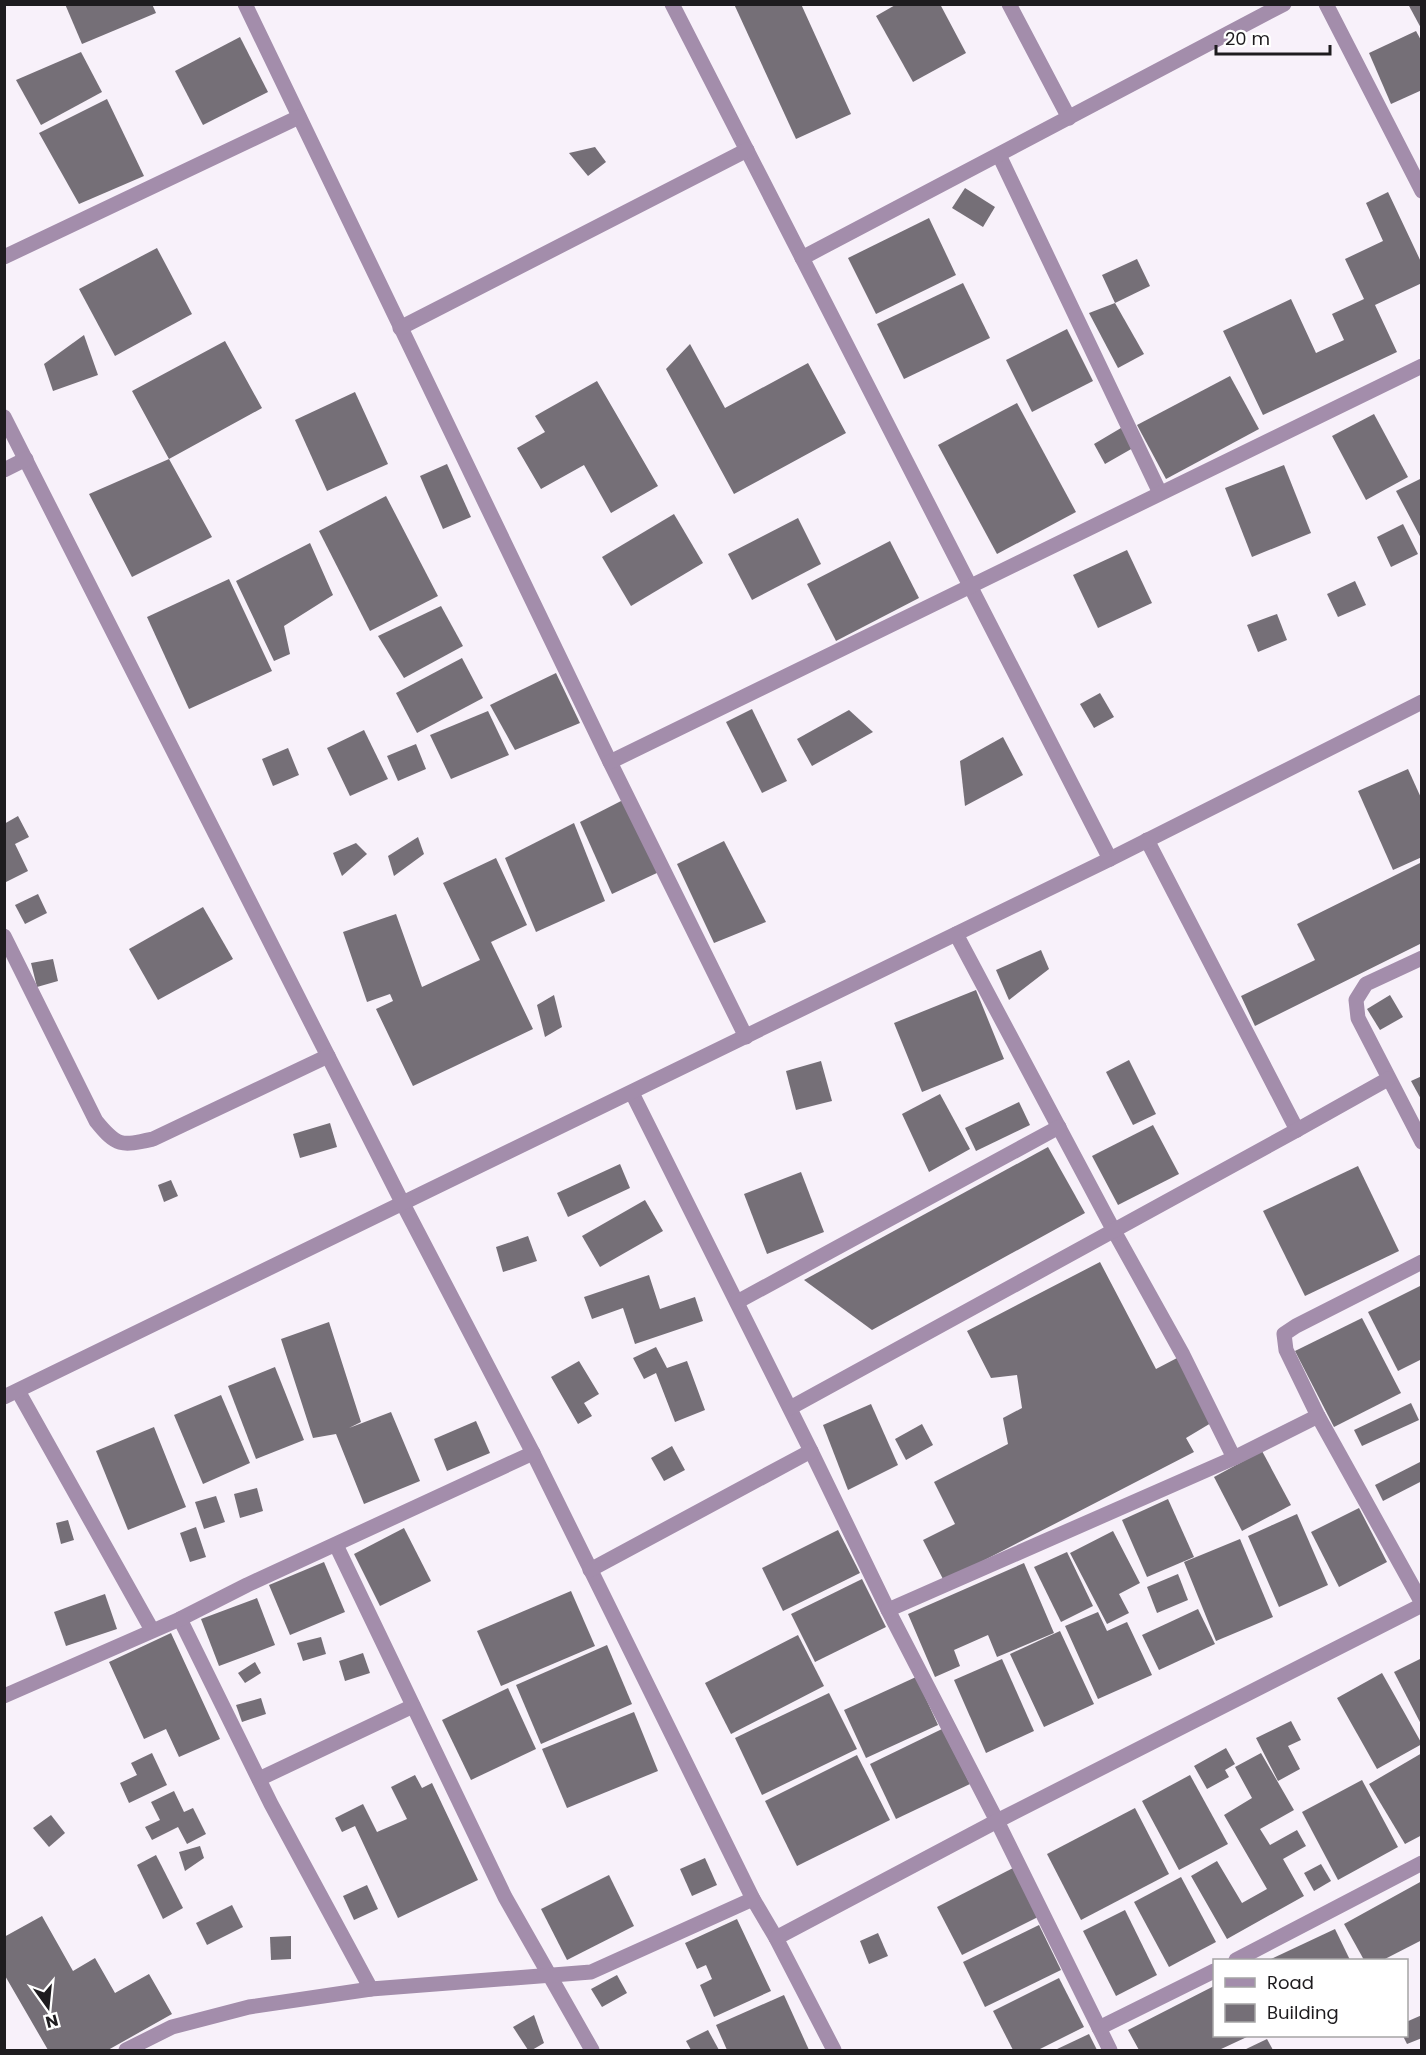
<svg xmlns="http://www.w3.org/2000/svg" width="1426" height="2055" font-family="Poppins,sans-serif">
<style>
.building{fill:#756f77}
.lines{fill:none;stroke-linecap:round;stroke-linejoin:round}
.minor{stroke:#a38dab;stroke-width:15}
</style>
<rect width="100%" height="100%" fill="#f8f1fa"/>
<g class="building">
<path d="M65,4H152L156,13L82,44Z"/>
<path d="M734,4H801L851,114L796,139Z"/>
<path d="M897,4H940L966,53L913,82L876,16Z"/>
<path d="M1408,4H1422V30Z"/>
<path d="M1416,31L1422,42V90L1391,104L1369,53Z"/>
<path d="M240,37L268,92L203,125L175,71Z"/>
<path d="M81,52L102,92L41,125L16,80Z"/>
<path d="M107,99L144,176L79,204L39,133Z"/>
<path d="M595,147L606,162L588,176L569,153Z"/>
<path d="M965,188L995,207L983,227L952,208Z"/>
<path d="M1388,192L1422,264V283L1375,305L1397,352L1263,415L1223,331L1291,299L1316,353L1344,340L1332,314L1364,299L1345,259L1383,241L1366,203Z"/>
<path d="M929,218L956,275L876,314L848,258Z"/>
<path d="M157,248L192,314L115,356L79,289Z"/>
<path d="M1137,259L1150,286L1115,303L1102,275Z"/>
<path d="M963,283L990,338L904,379L877,324Z"/>
<path d="M1115,303L1144,354L1118,368L1089,313Z"/>
<path d="M1067,329L1093,381L1032,412L1006,360Z"/>
<path d="M84,335L98,375L53,391L44,364Z"/>
<path d="M225,341L262,408L169,459L212,537L132,577L89,494L169,459L132,391Z"/>
<path d="M690,344L725,408L808,363L846,433L734,494L666,369Z"/>
<path d="M1230,376L1259,429L1166,479L1137,425Z"/>
<path d="M597,381L658,486L611,513L584,465L541,489L517,448L545,432L535,416Z"/>
<path d="M355,392L388,464L327,491L295,420Z"/>
<path d="M1017,403L1076,512L997,554L938,445Z"/>
<path d="M1374,414L1408,477L1366,500L1332,436Z"/>
<path d="M1121,428L1133,448L1105,464L1094,444Z"/>
<path d="M447,464L471,517L443,529L420,476Z"/>
<path d="M1284,465L1311,533L1252,557L1225,488Z"/>
<path d="M1422,478V540L1396,491Z"/>
<path d="M386,496L438,596L370,631L319,531Z"/>
<path d="M674,514L703,563L631,606L602,557Z"/>
<path d="M798,518L821,564L752,600L728,554Z"/>
<path d="M1403,524L1418,554L1391,567L1377,537Z"/>
<path d="M890,541L919,598L836,641L807,584Z"/>
<path d="M310,543L333,595L284,626L290,654L274,661L236,581Z"/>
<path d="M1127,550L1152,603L1098,628L1073,575Z"/>
<path d="M229,579L272,671L189,709L147,617Z"/>
<path d="M1355,581L1366,605L1338,617L1327,594Z"/>
<path d="M441,606L463,646L404,678L378,636Z"/>
<path d="M1277,614L1287,640L1258,652L1247,625Z"/>
<path d="M462,658L483,698L417,733L396,693Z"/>
<path d="M556,673L580,723L515,750L490,705Z"/>
<path d="M1100,693L1114,717L1094,728L1080,704Z"/>
<path d="M752,709L787,781L762,793L726,722Z"/>
<path d="M849,710L873,732L812,766L797,739Z"/>
<path d="M488,711L509,755L451,779L430,735Z"/>
<path d="M364,730L388,779L350,796L327,748Z"/>
<path d="M1003,737L1023,775L965,806L960,761Z"/>
<path d="M416,744L426,769L398,781L387,756Z"/>
<path d="M288,748L299,775L273,786L262,759Z"/>
<path d="M1408,769L1422,800V857L1393,870L1358,791Z"/>
<path d="M623,800L659,872L612,894L580,822Z"/>
<path d="M18,816L29,837L15,844L28,871L6,882L4,824Z"/>
<path d="M574,823L605,901L536,932L505,858Z"/>
<path d="M418,837L424,854L394,876L388,856Z"/>
<path d="M724,841L766,922L714,943L677,864Z"/>
<path d="M356,843L367,854L342,876L333,853Z"/>
<path d="M496,858L527,925L491,942L533,1029L413,1086L376,1009L393,1001L390,994L367,1002L343,932L396,914L422,987L480,960L443,883Z"/>
<path d="M1422,862V943L1255,1026L1241,996L1315,960L1297,924Z"/>
<path d="M38,894L47,913L25,924L15,905Z"/>
<path d="M203,907L233,959L158,1000L129,949Z"/>
<path d="M1041,950L1049,969L1009,1000L996,970Z"/>
<path d="M53,959L58,981L37,987L31,963Z"/>
<path d="M976,990L1004,1059L922,1092L894,1023Z"/>
<path d="M554,995L562,1027L545,1037L537,1005Z"/>
<path d="M1390,995L1403,1017L1380,1030L1367,1009Z"/>
<path d="M1129,1060L1156,1114L1133,1125L1106,1072Z"/>
<path d="M821,1061L832,1101L796,1110L786,1071Z"/>
<path d="M1422,1076V1101L1411,1081Z"/>
<path d="M940,1094L970,1149L929,1172L902,1114Z"/>
<path d="M1019,1102L1030,1125L976,1151L965,1128Z"/>
<path d="M330,1123L337,1147L300,1158L293,1134Z"/>
<path d="M1153,1125L1179,1174L1118,1205L1092,1156Z"/>
<path d="M1048,1147L1085,1213L872,1330L804,1280Z"/>
<path d="M620,1164L630,1188L568,1217L557,1193Z"/>
<path d="M1358,1166L1399,1251L1305,1296L1263,1211Z"/>
<path d="M801,1172L824,1232L767,1254L744,1194Z"/>
<path d="M171,1180L178,1196L164,1202L158,1185Z"/>
<path d="M645,1200L663,1231L600,1267L582,1236Z"/>
<path d="M528,1236L537,1261L503,1272L496,1247Z"/>
<path d="M1100,1262L1156,1369L1177,1358L1211,1423L1186,1438L1194,1452L944,1581L923,1540L955,1524L934,1482L1008,1444L1003,1418L1022,1408L1017,1375L991,1378L967,1331Z"/>
<path d="M649,1275L660,1309L695,1297L703,1321L635,1344L623,1308L592,1319L584,1297Z"/>
<path d="M1422,1285V1359L1398,1371L1368,1312Z"/>
<path d="M1362,1318L1401,1393L1334,1427L1295,1351Z"/>
<path d="M329,1322L361,1422L349,1428L391,1412L420,1481L364,1504L336,1434L313,1438L281,1339Z"/>
<path d="M656,1347L667,1368L687,1361L705,1410L675,1422L656,1373L644,1379L633,1358Z"/>
<path d="M579,1361L599,1394L584,1403L592,1416L578,1424L551,1377Z"/>
<path d="M275,1367L304,1440L256,1459L228,1386Z"/>
<path d="M221,1395L250,1463L203,1484L174,1415Z"/>
<path d="M1411,1403L1419,1420L1362,1446L1354,1430Z"/>
<path d="M871,1404L898,1465L848,1490L823,1425Z"/>
<path d="M476,1421L490,1453L447,1471L434,1439Z"/>
<path d="M922,1424L933,1445L906,1460L895,1439Z"/>
<path d="M154,1427L186,1507L128,1530L96,1451Z"/>
<path d="M672,1446L685,1470L664,1481L651,1458Z"/>
<path d="M1262,1451L1291,1505L1242,1531L1214,1477Z"/>
<path d="M1422,1461V1481L1383,1501L1375,1485Z"/>
<path d="M257,1488L263,1511L240,1518L234,1494Z"/>
<path d="M216,1496L225,1522L204,1529L195,1502Z"/>
<path d="M1168,1499L1194,1557L1147,1577L1122,1520Z"/>
<path d="M1359,1508L1387,1562L1339,1587L1311,1532Z"/>
<path d="M1297,1514L1328,1585L1279,1607L1248,1536Z"/>
<path d="M68,1520L74,1540L61,1544L56,1523Z"/>
<path d="M196,1527L206,1557L190,1562L180,1533Z"/>
<path d="M404,1528L431,1581L380,1606L354,1554Z"/>
<path d="M838,1530L860,1573L783,1611L762,1568Z"/>
<path d="M1113,1531L1140,1583L1119,1594L1129,1613L1107,1624L1070,1553Z"/>
<path d="M1240,1539L1273,1617L1216,1641L1184,1562Z"/>
<path d="M1067,1552L1093,1606L1061,1622L1034,1567Z"/>
<path d="M324,1562L345,1612L290,1635L269,1585Z"/>
<path d="M1024,1563L1054,1633L997,1657L988,1635L954,1650L960,1666L935,1677L908,1614Z"/>
<path d="M1178,1574L1188,1600L1157,1613L1147,1587Z"/>
<path d="M862,1579L886,1627L815,1662L791,1614Z"/>
<path d="M571,1591L595,1646L501,1686L477,1631Z"/>
<path d="M105,1594L117,1629L66,1646L54,1612Z"/>
<path d="M257,1598L275,1645L219,1666L201,1619Z"/>
<path d="M1198,1609L1215,1644L1159,1670L1142,1635Z"/>
<path d="M1098,1612L1107,1631L1127,1622L1152,1675L1098,1699L1065,1626Z"/>
<path d="M1060,1631L1094,1704L1044,1727L1010,1654Z"/>
<path d="M171,1633L220,1739L179,1757L166,1729L144,1739L109,1662Z"/>
<path d="M798,1635L824,1686L731,1734L705,1683Z"/>
<path d="M321,1637L326,1654L303,1661L297,1643Z"/>
<path d="M607,1645L632,1704L541,1744L516,1685Z"/>
<path d="M363,1653L370,1673L345,1681L339,1661Z"/>
<path d="M1422,1658V1726L1394,1672Z"/>
<path d="M1002,1659L1034,1731L986,1753L954,1680Z"/>
<path d="M255,1662L261,1673L245,1683L238,1673Z"/>
<path d="M1382,1673L1422,1744L1377,1769L1337,1698Z"/>
<path d="M916,1677L938,1725L866,1758L844,1710Z"/>
<path d="M508,1688L536,1749L471,1780L442,1720Z"/>
<path d="M829,1693L857,1749L762,1795L735,1738Z"/>
<path d="M261,1698L266,1714L242,1722L236,1705Z"/>
<path d="M634,1712L658,1771L567,1808L542,1749Z"/>
<path d="M1291,1721L1301,1740L1288,1746L1300,1769L1278,1781L1256,1738Z"/>
<path d="M942,1729L970,1784L896,1819L870,1764Z"/>
<path d="M1226,1748L1235,1764L1225,1770L1229,1777L1207,1789L1194,1766Z"/>
<path d="M152,1753L167,1785L129,1803L120,1783L137,1775L131,1763Z"/>
<path d="M1261,1753L1294,1810L1260,1829L1270,1845L1297,1830L1306,1846L1283,1859L1304,1896L1227,1939L1191,1876L1217,1861L1242,1903L1267,1889L1224,1815L1252,1798L1235,1767Z"/>
<path d="M1422,1753V1835L1405,1844L1369,1784Z"/>
<path d="M857,1755L890,1820L797,1866L765,1801Z"/>
<path d="M415,1775L422,1788L432,1783L478,1880L398,1918L355,1826L342,1832L335,1818L363,1804L377,1832L407,1819L391,1787Z"/>
<path d="M1190,1775L1228,1844L1179,1870L1142,1801Z"/>
<path d="M1362,1780L1398,1847L1338,1880L1302,1812Z"/>
<path d="M174,1791L184,1812L193,1808L206,1834L187,1844L178,1827L152,1840L145,1827L160,1820L151,1802Z"/>
<path d="M1135,1808L1169,1874L1081,1920L1047,1854Z"/>
<path d="M51,1815L65,1833L49,1847L33,1828Z"/>
<path d="M200,1846L204,1858L185,1871L179,1852Z"/>
<path d="M156,1855L183,1908L163,1919L137,1865Z"/>
<path d="M705,1858L717,1885L692,1896L680,1869Z"/>
<path d="M1321,1864L1331,1881L1314,1891L1304,1873Z"/>
<path d="M1013,1868L1038,1917L962,1955L937,1907Z"/>
<path d="M609,1875L634,1926L567,1960L541,1909Z"/>
<path d="M1181,1877L1216,1942L1169,1967L1134,1902Z"/>
<path d="M1422,1881V1940L1383,1960H1364L1344,1924Z"/>
<path d="M367,1885L378,1909L354,1920L343,1896Z"/>
<path d="M232,1905L243,1927L207,1945L196,1923Z"/>
<path d="M1125,1910L1157,1975L1116,1996L1083,1931Z"/>
<path d="M42,1916L73,1971L95,1958L115,1993L149,1974L172,2014L108,2050H48L4,1974V1937Z"/>
<path d="M737,1919L771,1991L714,2017L700,1985L712,1979L706,1965L697,1969L685,1943Z"/>
<path d="M1039,1925L1061,1970L985,2007L963,1962Z"/>
<path d="M1335,1929L1350,1960H1269Z"/>
<path d="M878,1933L888,1956L869,1964L860,1941Z"/>
<path d="M291,1936V1959L271,1960L270,1937Z"/>
<path d="M617,1975L627,1993L602,2007L591,1989Z"/>
<path d="M1059,1978L1084,2027L1038,2050H1013L993,2011Z"/>
<path d="M1214,1986V2036H1249L1219,2050H1139L1128,2030Z"/>
<path d="M784,1995L809,2050H727L716,2025Z"/>
<path d="M534,2015L544,2043L532,2050H528L513,2027Z"/>
<path d="M1422,2015V2038L1407,2044L1403,2036H1406V2022Z"/>
<path d="M708,2030L719,2050H691L686,2041Z"/>
<path d="M1089,2034L1097,2050H1055Z"/>
<path d="M1267,2039L1273,2050H1244Z"/>
</g>
<g class="lines">
<g class="minor">
<path d="M245,4L610,762L746,1037"/>
<path d="M672,4L1110,859"/>
<path d="M1009,4L1069,118"/>
<path d="M1326,4L1422,191"/>
<path d="M999,155L1160,493"/>
<path d="M4,257L299,117"/>
<path d="M802,258L1284,4"/>
<path d="M400,328L747,150"/>
<path d="M4,417L403,1204L533,1453L753,1899L776,1938L834,2050"/>
<path d="M4,470L26,459"/>
<path d="M610,762L1422,366"/>
<path d="M1147,840L1297,1130"/>
<path d="M956,934L1114,1231L1183,1355L1234,1458"/>
<path d="M4,936L96,1121C117,1147 121,1146 153,1139L328,1056"/>
<path d="M1422,958L1366,984L1356,1000L1358,1018L1422,1142"/>
<path d="M632,1093L811,1451L888,1610L997,1821L1110,2050"/>
<path d="M1422,1262L1296,1326L1284,1334L1286,1350L1318,1416L1422,1603"/>
<path d="M737,1302L1059,1127"/>
<path d="M18,1391L152,1630"/>
<path d="M4,1397L1110,859L1422,702"/>
<path d="M790,1408L1297,1130L1388,1079"/>
<path d="M336,1545L505,1897L592,2050"/>
<path d="M590,1570L811,1451"/>
<path d="M888,1610L1234,1458L1318,1416"/>
<path d="M180,1619L271,1804L371,1989"/>
<path d="M4,1696L180,1619L247,1585L533,1453"/>
<path d="M259,1779L413,1706"/>
<path d="M776,1938L997,1821L1422,1605"/>
<path d="M1236,1960L1422,1863"/>
<path d="M1099,2028L1214,1971"/>
<path d="M126,2050L172,2027L249,2007L371,1989L591,1972L753,1899"/>
</g>
</g>
<rect width="1426" height="2055" fill="none" stroke="#1e1c1f" stroke-width="12"/>
<rect x="1213" y="1959" width="195" height="78" fill="#ffffff" stroke="#a5a4a5" stroke-width="1.5"/>
<rect x="1225" y="1978" width="30" height="9" fill="#a38dab" stroke="#a5a4a5" stroke-width="1.5"/>
<text x="1267" y="1989" font-size="18" fill="#1e1c1f">Road</text>
<rect x="1225" y="2004" width="30" height="18" fill="#756f77" stroke="#a5a4a5" stroke-width="1.5"/>
<text x="1267" y="2019" font-size="18" fill="#1e1c1f">Building</text>
<g transform="translate(48 2007) rotate(165)" stroke="#ffffff" stroke-width="4.5" paint-order="stroke">
<path d="M0-4.5L10 22L0 15L-10 22Z" fill="#1e1c1f"/>
<text y="-9" font-size="16" font-weight="bold" text-anchor="middle" fill="#1e1c1f">N</text>
</g>
<path d="M1216 45v9h114v-9" fill="none" stroke="#1e1c1f" stroke-width="3"/>
<text x="1225" y="45" font-size="18" fill="#1e1c1f" stroke="#ffffff" stroke-width="4.5" paint-order="stroke">20 m</text>
</svg>
